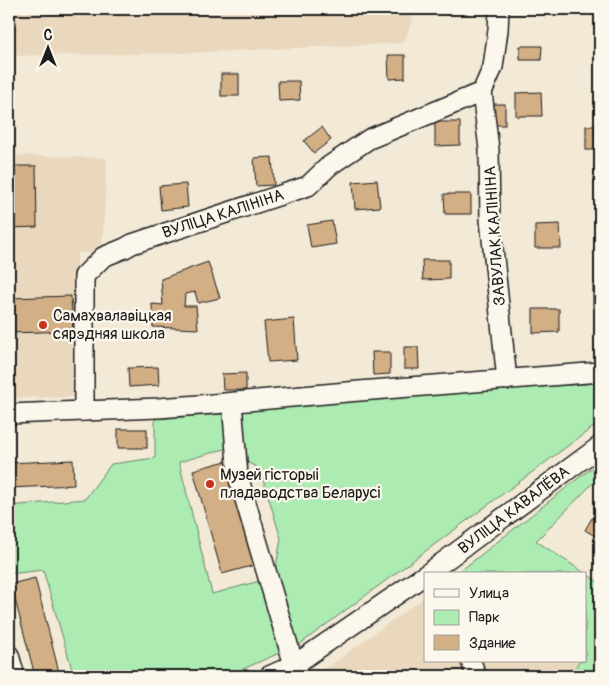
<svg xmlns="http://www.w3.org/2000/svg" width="609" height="685" font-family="Pangolin,sans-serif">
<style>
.built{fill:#e9d8be}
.green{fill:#acebb2;stroke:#648467}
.building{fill:#d3af85;stroke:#1c1c1c}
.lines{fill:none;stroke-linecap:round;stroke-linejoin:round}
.minor-casing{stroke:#1c1c1c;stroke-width:22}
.minor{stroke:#fbf7ec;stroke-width:19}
.poi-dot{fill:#c8321e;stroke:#fbf7ec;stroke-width:2}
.labels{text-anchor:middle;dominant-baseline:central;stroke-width:4.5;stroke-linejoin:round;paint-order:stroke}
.street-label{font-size:16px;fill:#1c1c1c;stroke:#fbf7ec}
.poi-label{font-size:16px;fill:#1c1c1c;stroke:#fbf7ec;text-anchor:start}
</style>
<rect width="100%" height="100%" fill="#f3e9d7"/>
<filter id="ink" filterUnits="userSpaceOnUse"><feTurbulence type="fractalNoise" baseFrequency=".02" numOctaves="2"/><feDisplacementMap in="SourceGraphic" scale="10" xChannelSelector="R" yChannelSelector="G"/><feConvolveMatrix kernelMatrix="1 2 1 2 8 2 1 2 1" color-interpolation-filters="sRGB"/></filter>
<g filter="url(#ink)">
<g class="built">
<path d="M9,9H416L404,43L186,53L9,56Z"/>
<path d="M9,155L107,158L102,253H77V397L9,398Z"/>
<path d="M425,597V661H579L571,676H308L329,666Z"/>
</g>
<g class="green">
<path d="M600,383V422L300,644L227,676H74L43,570L9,574V506L85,499L111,464L155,458V419L223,414L228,448L179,462L212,594L274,577L281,539L260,469L247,462L240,407Z"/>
<path d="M599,462L600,464V476L536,541L600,583V676H571L579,661H585V574H460L459,572Z"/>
</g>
<g class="building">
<rect x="553" y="9" width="21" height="5"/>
<path d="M520,46H542L541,60H520Z"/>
<path d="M388,55H405V78L389,79Z"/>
<rect x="221" y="74" width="18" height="22"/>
<path d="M278,81H299L300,100L279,101Z"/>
<path d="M541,92L542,116H516V93Z"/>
<rect x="489" y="104" width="16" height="21"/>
<path d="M435,122H460V145L435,146Z"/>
<rect x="586" y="126" width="14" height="24"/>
<path d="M322,127L331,140L314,153L304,141Z"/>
<path d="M272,157L274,185L256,186L254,158Z"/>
<path d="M13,166H36L37,227L9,228V202H14Z"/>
<path d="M600,168V203H598L595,169Z"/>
<path d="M377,180L380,207L355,209L353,182Z"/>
<path d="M186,184L188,207L161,210L159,186Z"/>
<path d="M444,194H471V214H445Z"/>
<path d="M332,221L336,244L311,248L307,225Z"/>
<path d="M560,224L561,248H535V225Z"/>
<path d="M422,260H449V279L423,280Z"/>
<path d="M208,262L220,298L198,303L195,292L185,294L184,306H196L198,329L153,327L152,304L163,305L161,279Z"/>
<rect x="593" y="284" width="7" height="23"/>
<path d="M71,296L73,331L9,333V298Z"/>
<path d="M533,309H559V332L533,333Z"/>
<path d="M294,319L297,360L268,362L264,322Z"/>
<path d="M404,347H418L419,369H404Z"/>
<path d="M372,352H390V374L373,375Z"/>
<path d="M158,367L159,385L129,387L128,368Z"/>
<path d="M246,373V390H223L222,374Z"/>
<rect x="118" y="429" width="29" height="19"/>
<path d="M73,460L74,485L9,488V463Z"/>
<path d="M226,461L255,565L222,574L193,470Z"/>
<path d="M592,518L600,523V539L585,530Z"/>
<path d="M35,578L60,676H35L11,584Z"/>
</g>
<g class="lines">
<defs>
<g id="minor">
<path d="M482,92L489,149L490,220L507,380"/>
<path d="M482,92L493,67L498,30L499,9"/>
<path d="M232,403L238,476L294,665L300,676"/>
<path d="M84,411V276L103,257L125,248L132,244L308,186L329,166L369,139L482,92"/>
<path d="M9,414L158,408L213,404L347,392L600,372"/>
<path d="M427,574L600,446"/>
<path d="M9,655L15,676"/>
<path d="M471,661L476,676"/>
<path d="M269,676L294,665L425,575"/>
</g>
</defs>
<use href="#minor" class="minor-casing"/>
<use href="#minor" class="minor"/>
</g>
</g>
<g class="poi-dot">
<circle cx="43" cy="325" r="5"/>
<circle cx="210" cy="484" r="5"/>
</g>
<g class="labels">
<g class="street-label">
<text transform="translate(223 214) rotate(-18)">ВУЛІЦА КАЛІНІНА</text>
<text transform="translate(495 236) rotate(-94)">ЗАВУЛАК КАЛІНІНА</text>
<text transform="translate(514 510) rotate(-37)">ВУЛІЦА КАВАЛЁВА</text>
</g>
<g class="poi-label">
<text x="53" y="316">Самахвалавіцкая<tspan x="53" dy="18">сярэдняя школа</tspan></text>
<text x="220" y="475">Музей гісторыі<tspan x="220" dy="18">пладаводства Беларусі</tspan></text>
</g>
</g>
<rect width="609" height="685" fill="none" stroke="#fbf7ec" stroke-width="30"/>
<rect x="15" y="15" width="579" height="655" fill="none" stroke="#1c1c1c" stroke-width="2" filter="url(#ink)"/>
<rect x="424" y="572" width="162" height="90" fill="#fbf7ec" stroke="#a29f99"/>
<rect x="434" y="589" width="25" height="8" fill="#fbf7ec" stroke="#a29f99"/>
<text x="469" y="598" font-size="15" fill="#1c1c1c">Улица</text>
<rect x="434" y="610" width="25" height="15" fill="#acebb2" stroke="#a29f99"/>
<text x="469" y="622" font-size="15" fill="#1c1c1c">Парк</text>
<rect x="434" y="635" width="25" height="15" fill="#d3af85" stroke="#a29f99"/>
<text x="469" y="648" font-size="15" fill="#1c1c1c">Здание</text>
<g transform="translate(48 48)" stroke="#fbf7ec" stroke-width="4" paint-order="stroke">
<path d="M0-4L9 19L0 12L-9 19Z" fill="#1c1c1c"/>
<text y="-8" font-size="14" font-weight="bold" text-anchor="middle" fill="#1c1c1c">С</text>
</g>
</svg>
